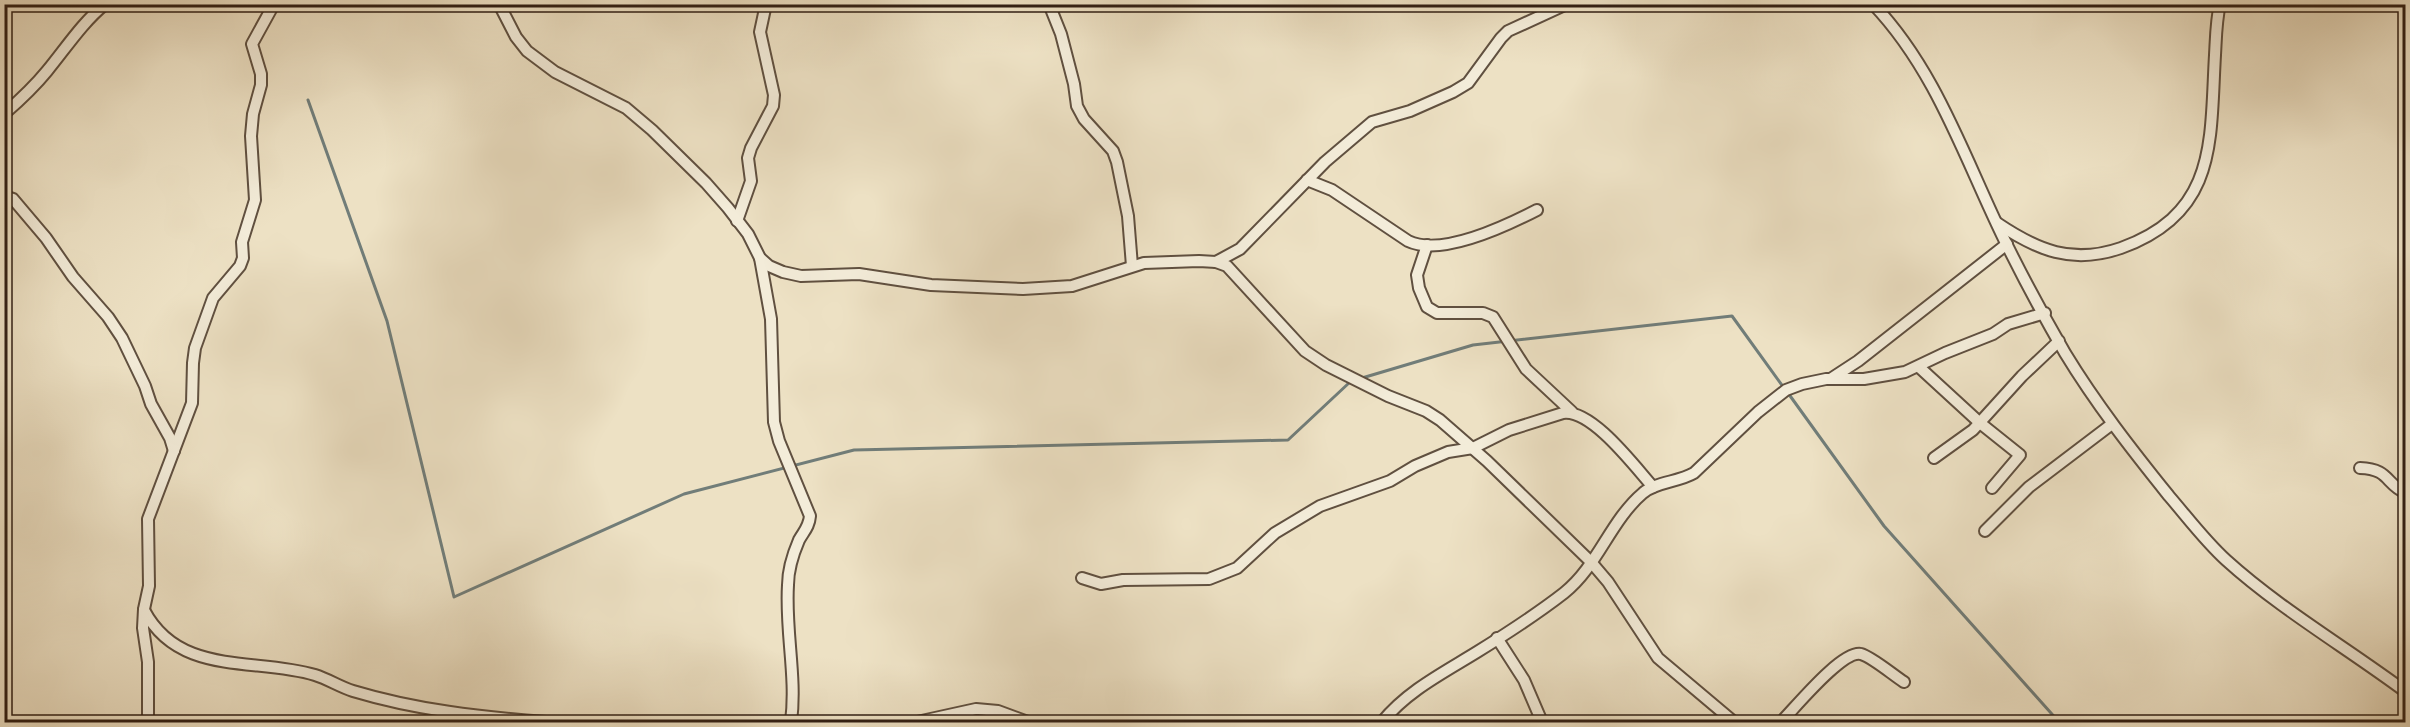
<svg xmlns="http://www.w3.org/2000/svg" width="2410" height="727" font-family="'EB Garamond',serif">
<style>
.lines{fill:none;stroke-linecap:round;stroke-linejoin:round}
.stream{stroke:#717d79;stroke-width:3}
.minor-casing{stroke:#605040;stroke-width:14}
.minor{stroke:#f3ecd9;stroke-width:10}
</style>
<rect width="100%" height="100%" fill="#ede1c4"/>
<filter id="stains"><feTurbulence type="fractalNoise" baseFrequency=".00333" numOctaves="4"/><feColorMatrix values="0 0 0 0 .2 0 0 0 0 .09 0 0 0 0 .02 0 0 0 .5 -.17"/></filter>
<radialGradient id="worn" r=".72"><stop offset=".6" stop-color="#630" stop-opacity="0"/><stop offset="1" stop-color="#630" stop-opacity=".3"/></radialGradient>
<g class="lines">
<g class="stream">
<path d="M308,100L387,321L454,597L684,494L854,450L1288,440L1350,382"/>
<path d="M1362,378L1473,345L1732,316L1784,388"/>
<path d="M1788,393L1884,526L2059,722"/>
</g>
<defs>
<g id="minor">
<path d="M499,4L516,37L527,51L555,72L626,108L652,130L706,183L728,208L748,234L760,258L769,266L783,272L801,276L859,274L931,285L1023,289L1072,286L1144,263L1199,261L1216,262L1227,266L1305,351L1326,365L1388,396L1426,411L1440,420L1487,461L1591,562L1608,582L1658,658L1734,722"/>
<path d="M1049,4L1061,34L1074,84L1077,106L1084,119L1113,151L1117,162L1128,216L1132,266"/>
<path d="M1873,4C1936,70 1964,157 2003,237C2022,276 2043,315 2065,353C2096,404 2132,450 2169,496C2188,518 2205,541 2226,560C2280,609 2347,648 2406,692"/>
<path d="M4,114C20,100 34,87 47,71C66,48 82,23 105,4"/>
<path d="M1307,180L1332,190L1408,241C1441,257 1506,226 1537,210"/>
<path d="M4,196L13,199L46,238L73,277L108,317L122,338L145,386L151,404L170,438L174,451"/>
<path d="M737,221L751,181L748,158L751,148L773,106L774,95L760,32L766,4"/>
<path d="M1997,223C2037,250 2072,265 2121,248C2218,213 2210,141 2215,55C2216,38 2216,21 2220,4"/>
<path d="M1427,245L1417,275L1419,288L1427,307L1437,313H1483L1493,317L1526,369L1572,412"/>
<path d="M760,258L771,319L774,422L779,441L810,516C809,527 804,531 799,540C793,554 788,569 788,585C785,631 797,677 791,722"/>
<path d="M1216,262L1240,249L1325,162L1372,122L1410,111L1453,92L1468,83L1501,38L1508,31L1567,4"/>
<path d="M1919,367L1980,423L2020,455L1992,488"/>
<path d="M1832,378L1858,361L2007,244"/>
<path d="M1934,458L1973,430L2022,376L2059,341"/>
<path d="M2360,468C2390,469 2385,484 2406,493"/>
<path d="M1985,531L2029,487L2112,424"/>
<path d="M1082,578L1101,584L1123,580L1209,579L1237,568L1275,533L1320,506L1390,481L1415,466L1448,452L1473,448L1509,430L1563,413C1592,409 1635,467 1653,487"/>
<path d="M144,610C179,677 255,657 315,675C328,679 340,687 353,691C416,710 480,717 546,722"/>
<path d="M1497,638L1524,680L1542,722"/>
<path d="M148,722V662L143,628L144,609L149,586L148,519L192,403L193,363L195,348L213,298L240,266L243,258L242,242L255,200L251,136L253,114L261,85V74L252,44L274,4"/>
<path d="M917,722L976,709L998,711L1028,722"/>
<path d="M1382,722C1407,691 1443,673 1477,652C1506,634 1537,614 1564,593C1598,566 1610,521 1643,493C1655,482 1679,482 1694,473L1758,412L1786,390L1802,384L1826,379H1864L1905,372L1945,353L1993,334L2008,324L2045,313"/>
<path d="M1781,722C1795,708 1842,650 1861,654C1872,657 1893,675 1904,682"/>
<path d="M1931,722H1932"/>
</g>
</defs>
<use href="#minor" class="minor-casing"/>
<use href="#minor" class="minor"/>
</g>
<rect width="2410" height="727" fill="none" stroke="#ede1c4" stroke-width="24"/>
<rect x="6" y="6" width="2398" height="715" fill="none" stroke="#311f14" stroke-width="3"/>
<rect x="12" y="12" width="2386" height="703" fill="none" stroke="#311f14" stroke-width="1.5"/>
<rect width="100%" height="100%" filter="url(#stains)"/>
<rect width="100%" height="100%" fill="url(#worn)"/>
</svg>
